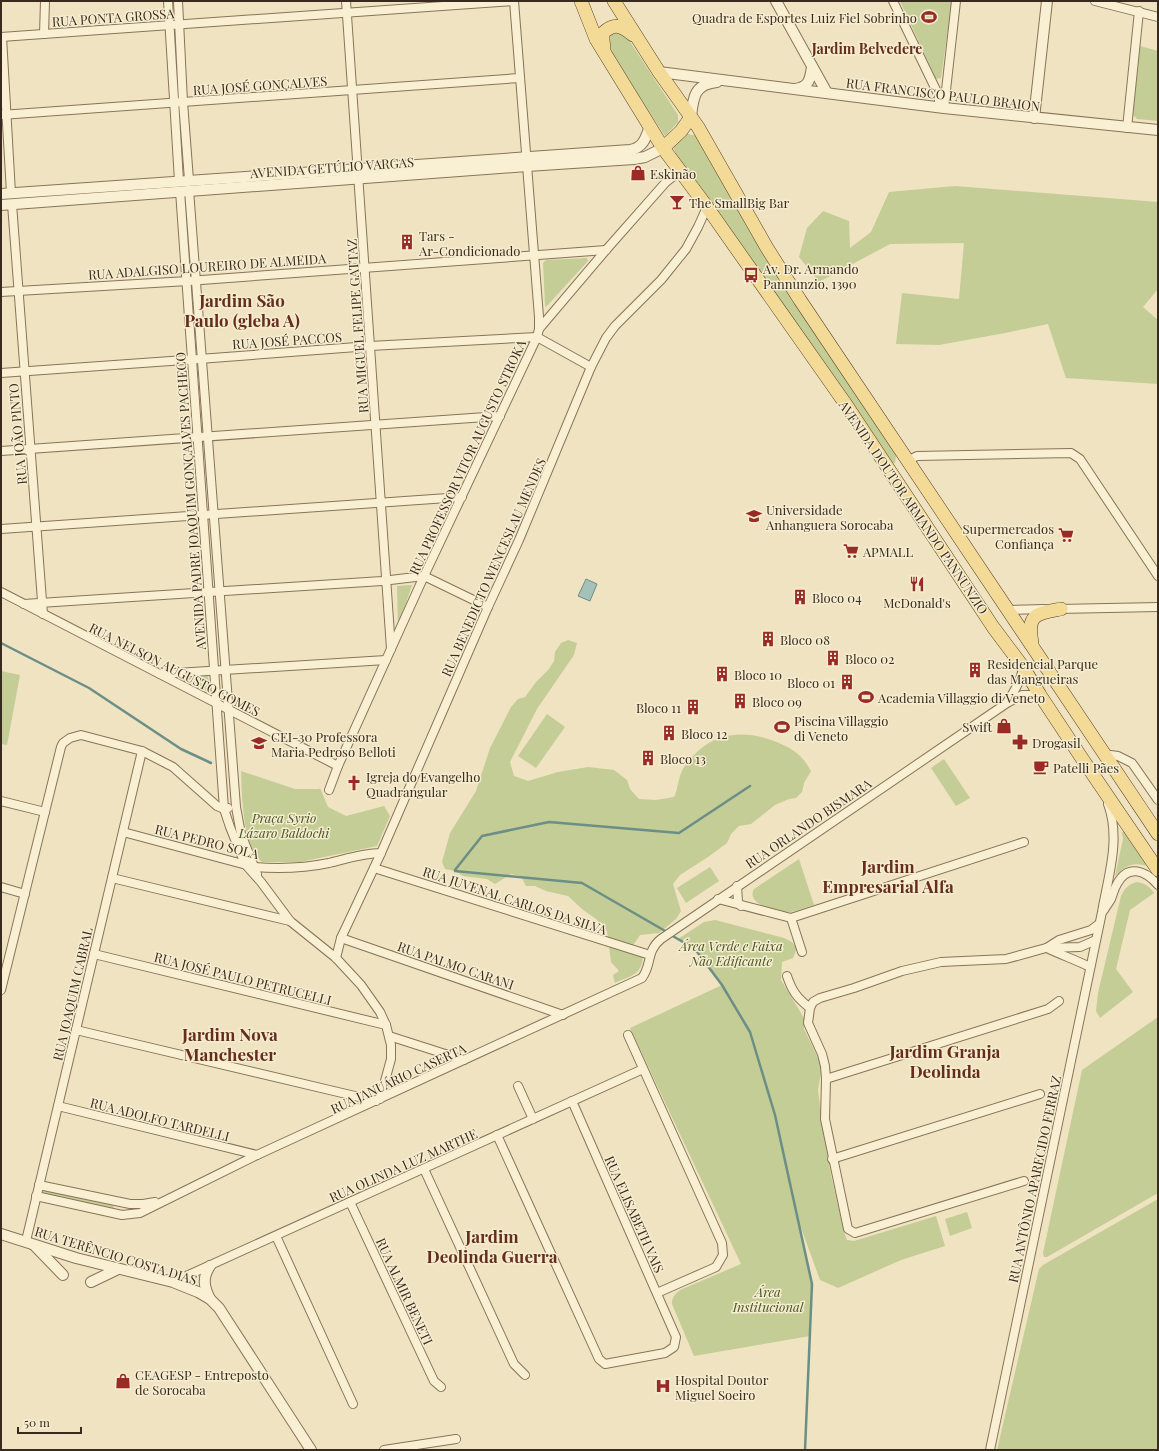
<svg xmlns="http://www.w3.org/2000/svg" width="1159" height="1451" font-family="'Playfair Display',serif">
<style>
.green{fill:#c4cd95}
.water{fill:#a4c1ba;stroke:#6b8f87}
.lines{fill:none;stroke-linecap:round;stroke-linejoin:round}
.stream{stroke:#6b8f87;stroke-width:2.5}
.minor-casing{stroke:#887458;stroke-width:10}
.tertiary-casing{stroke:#887458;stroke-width:12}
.primary-casing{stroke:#56422d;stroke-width:14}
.minor{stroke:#f9f0d4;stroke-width:8}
.tertiary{stroke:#f9f0d4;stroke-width:10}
.primary{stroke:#f3da97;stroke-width:13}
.labels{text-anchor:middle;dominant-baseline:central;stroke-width:3;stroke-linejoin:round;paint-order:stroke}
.street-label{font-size:13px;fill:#382b1d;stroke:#f6edd1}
.poi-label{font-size:13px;fill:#382b1d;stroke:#f6edd1;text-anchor:start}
.park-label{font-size:13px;font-style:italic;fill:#465523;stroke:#f6edd1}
.neighbourhood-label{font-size:14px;font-weight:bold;fill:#652e1b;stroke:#f6edd1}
.district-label{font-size:17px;font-weight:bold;fill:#652e1b;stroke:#f6edd1}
</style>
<rect width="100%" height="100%" fill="#efe3c1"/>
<g class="green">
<path d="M900,1H952L941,78L936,79Z"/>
<path d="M623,31L678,115V122L665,136L606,46L608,33Z"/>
<path d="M1140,46L1158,51V121L1137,119L1133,115Z"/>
<path d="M686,133L691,135H695L735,203L750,231L894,452L896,455L895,463L891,464L725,221L679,160L673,147Z"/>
<path d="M955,186L1158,202V289L1143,307L1158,320V384L1066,378L1048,324L1005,333L939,345L896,344L902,293L959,299L964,243L890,244L819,282L799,257L807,228L823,211L849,221L850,248L871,232L889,192Z"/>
<path d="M587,258L588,261L546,307L545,305L543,263L546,260Z"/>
<path d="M412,585L398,627L397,586Z"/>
<path d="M568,640L577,643L574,655L537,709L510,762L514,776L528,781L558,772L588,767L614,770L627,780L630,789L639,799L656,800L674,797C678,789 678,779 682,771C685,764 692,757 697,752C719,731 748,731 774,741C784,745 795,750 802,758C806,762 808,767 811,771L804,783L802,792L796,798L789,799L775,805L751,824L739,826L731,834L727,843L708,857L680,875L673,884L681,911L676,919L659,933L640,935L630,950L643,955C642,976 631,975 615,983L613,975L619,971L611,962L607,931L596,919L582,909L568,896L546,891L535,886H526L521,876L511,874L495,884L487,879L463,876L455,871L445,869L442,862L450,833L476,791L490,748L511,707L518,699L525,697L536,682L549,669L554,661L555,652L561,643Z"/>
<path d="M1,671L20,675L7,745L1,744Z"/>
<path d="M208,676L209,692L179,679V678Z"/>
<path d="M547,714L565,727L536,768L518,756Z"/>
<path d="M944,759L970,798L956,806L931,768Z"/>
<path d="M241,771L295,789H319L320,788L328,807L346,816L384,806L390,816L377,846L300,862H262C242,846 242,795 241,771Z"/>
<path d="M1122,832H1127L1150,867C1134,861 1126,865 1115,876L1123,839Z"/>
<path d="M799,859L814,905C807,907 798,911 790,912C780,913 745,905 754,889Z"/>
<path d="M710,867L719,881L686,903L677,888Z"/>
<path d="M1136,882C1145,883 1149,886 1154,893L1130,910L1116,969L1133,992L1100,1018L1096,1011L1098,993L1121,896C1125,888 1128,885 1136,882Z"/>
<path d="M715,920L784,938L792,942L797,948L793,958L782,962L781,980L804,1018V1029L819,1060L821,1072L818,1090L823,1129L831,1175L844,1232L847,1240L854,1241L936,1216L945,1246L901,1260L838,1288L820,1280L800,1225L812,1284L810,1336L694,1356L672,1304C672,1297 675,1294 680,1290L741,1264L630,1028L722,985L695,949L678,939L704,922Z"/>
<path d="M1158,1017V1193L1047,1257H1044L1043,1253L1082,1070Z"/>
<path d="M44,1190L112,1204L114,1207L113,1209L42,1194Z"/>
<path d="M1158,1199V1450H997L1039,1269L1043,1265Z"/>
<path d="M967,1212L972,1228L950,1236L945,1219Z"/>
</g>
<path class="water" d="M586,579L597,584L590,601L578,596Z"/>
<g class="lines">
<g class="stream">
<path d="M1,643L89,688L181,749L211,763"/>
<path d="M455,870L482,836L549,822L679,833L750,786"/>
<path d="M455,871L582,883L667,932"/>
<path d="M671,935L695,949L722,985L750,1032L775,1115L812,1284L805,1450"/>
</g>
<defs>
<g id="minor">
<path d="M168,1L179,181"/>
<path d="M178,1L183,102L189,180"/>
<path d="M346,1L391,649"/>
<path d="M514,1L539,317V329"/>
<path d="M893,1L938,94L939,99V107"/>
<path d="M1095,1L1158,17"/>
<path d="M44,34L45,1"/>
<path d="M1,37L514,1"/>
<path d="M2,37L11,193"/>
<path d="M944,108L956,1"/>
<path d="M1,115L520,78"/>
<path d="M1127,128L1139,11"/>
<path d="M189,190L236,807L241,834L257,874"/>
<path d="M180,191L224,809L230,827L245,864L261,882L290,921L336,958L361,985L380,1012L386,1025L391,1045V1059L380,1099"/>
<path d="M12,204L43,614"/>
<path d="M1,292L188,281L606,250"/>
<path d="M1,373L199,359L370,346L537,337L591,367"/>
<path d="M1,451L500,416"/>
<path d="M907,461L917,456L1071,453L1080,459L1158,576"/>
<path d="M1,529L462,497"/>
<path d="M1,592L338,766"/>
<path d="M24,604L382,581L424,576L488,607"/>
<path d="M1058,609L1158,607"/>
<path d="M1007,610L1044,609"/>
<path d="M160,674L386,660"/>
<path d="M1007,702C1015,691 1021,681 1023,668"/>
<path d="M1103,754L1118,756L1132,763L1158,800"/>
<path d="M329,790L338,766L424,576L537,337L539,329L606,250L666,182L680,171"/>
<path d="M1,801L45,812"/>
<path d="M123,832L254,867C279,869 305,868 329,863C346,859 363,853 381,853"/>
<path d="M374,868L650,955"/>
<path d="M112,878L290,921"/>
<path d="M737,886L738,902L741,906"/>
<path d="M1,887L25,894"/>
<path d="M718,899L791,918L1024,842"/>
<path d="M1104,910C1106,906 1109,903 1111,899C1113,894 1114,889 1117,884C1128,863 1146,871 1158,885"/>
<path d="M791,918L802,952"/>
<path d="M341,938L563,1015"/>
<path d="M1048,947L1059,940L1091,930L1099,924"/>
<path d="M1047,948C1061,955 1076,960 1090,967"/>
<path d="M94,954L386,1025"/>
<path d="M336,958L341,938L381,853L488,607L519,540L591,367L606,338L615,326L661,280L686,249L698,227L707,207"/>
<path d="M787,976C792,991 797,998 810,1008"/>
<path d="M1,990L61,747L63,743L70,738L81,735L142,751L173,767L217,806L224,809L228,808"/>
<path d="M76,1030L376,1101"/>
<path d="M628,1035L722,1243L723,1255L716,1267L657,1293"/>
<path d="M389,1036L464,1060"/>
<path d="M826,1079L1048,1009L1059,1001"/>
<path d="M518,1086L533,1119"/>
<path d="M58,1106L257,1155"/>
<path d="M497,1135L599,1359L605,1364L665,1353L674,1347L676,1337L572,1101"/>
<path d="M832,1159L1040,1094"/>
<path d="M424,1169L514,1364L525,1375"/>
<path d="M1024,1181L855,1233L848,1229L825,1119L826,1079L825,1066L822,1054L808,1023L810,1008L813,1002L820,998L854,988L902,971L941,962L1006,959L1046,948L1080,947L1096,940"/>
<path d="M39,1185L130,1204H143L155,1202"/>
<path d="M36,1196L122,1215L140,1213L257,1155L642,978C652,965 646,951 661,939L1007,703L1022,695H1040"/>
<path d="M350,1202L434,1381L441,1387"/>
<path d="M276,1236L353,1404"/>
<path d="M26,1241L142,751"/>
<path d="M173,1282L643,1069"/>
<path d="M384,1450L456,1439"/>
<path d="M990,1450L1102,912C1108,877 1121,839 1108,804"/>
</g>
<g id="tertiary">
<path d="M776,1L827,93"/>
<path d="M659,72L944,108L1158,130"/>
<path d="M795,89C809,87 810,80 812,67"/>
<path d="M691,117C693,98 694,84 717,82"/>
<path d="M1034,118L1047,1"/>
<path d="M1,194L630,150C643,148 646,138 650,126"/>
<path d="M1,205L527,166L634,159L645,157L663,148"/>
<path d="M1,1234L76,1258L173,1282L198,1292L210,1299L219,1308L311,1450"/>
<path d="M34,1245L63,1275"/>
<path d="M210,1266C202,1278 204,1287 210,1299"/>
<path d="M91,1282L118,1269"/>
</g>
<g id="primary">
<path d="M581,1L596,39L663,148L707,207L847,406L993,627L1023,667L1040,695L1079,754L1158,870"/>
<path d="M614,1L659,72L698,127L767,248L800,300L1158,834"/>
<path d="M604,50L603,40V33C615,22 622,26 633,35"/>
<path d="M663,148L681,131L691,117"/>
<path d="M1032,643C1027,614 1035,614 1061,609"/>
</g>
</defs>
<use href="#minor" class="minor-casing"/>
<use href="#tertiary" class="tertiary-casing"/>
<use href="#primary" class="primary-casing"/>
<use href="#minor" class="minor"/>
<use href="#tertiary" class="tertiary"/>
<use href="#primary" class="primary"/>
</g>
<defs>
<symbol id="stadium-bare" viewBox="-9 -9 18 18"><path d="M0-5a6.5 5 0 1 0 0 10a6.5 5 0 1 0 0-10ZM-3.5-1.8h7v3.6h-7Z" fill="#992b27" stroke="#f6edd1" stroke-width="2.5" paint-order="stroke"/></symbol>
<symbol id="shop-bare" viewBox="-9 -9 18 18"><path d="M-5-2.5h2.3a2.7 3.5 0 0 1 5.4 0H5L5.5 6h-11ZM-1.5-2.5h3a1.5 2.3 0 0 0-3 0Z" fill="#992b27" stroke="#f6edd1" stroke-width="2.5" paint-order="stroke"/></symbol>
<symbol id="bar-bare" viewBox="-9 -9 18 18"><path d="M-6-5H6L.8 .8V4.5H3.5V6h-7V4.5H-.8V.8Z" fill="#992b27" stroke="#f6edd1" stroke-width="2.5" paint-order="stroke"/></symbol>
<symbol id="building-bare" viewBox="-9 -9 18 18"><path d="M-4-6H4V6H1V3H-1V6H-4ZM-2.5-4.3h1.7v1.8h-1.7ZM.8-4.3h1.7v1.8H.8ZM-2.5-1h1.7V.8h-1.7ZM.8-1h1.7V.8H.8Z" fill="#992b27" stroke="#f6edd1" stroke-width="2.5" paint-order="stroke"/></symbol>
<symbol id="bus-bare" viewBox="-9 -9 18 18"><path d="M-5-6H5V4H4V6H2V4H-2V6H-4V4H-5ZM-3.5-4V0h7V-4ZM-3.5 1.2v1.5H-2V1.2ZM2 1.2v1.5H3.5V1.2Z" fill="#992b27" stroke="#f6edd1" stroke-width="2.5" paint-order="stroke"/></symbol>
<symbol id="university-bare" viewBox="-9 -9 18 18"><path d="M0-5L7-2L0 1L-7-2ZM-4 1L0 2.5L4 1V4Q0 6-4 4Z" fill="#992b27" stroke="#f6edd1" stroke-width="2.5" paint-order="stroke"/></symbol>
<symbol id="supermarket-bare" viewBox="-9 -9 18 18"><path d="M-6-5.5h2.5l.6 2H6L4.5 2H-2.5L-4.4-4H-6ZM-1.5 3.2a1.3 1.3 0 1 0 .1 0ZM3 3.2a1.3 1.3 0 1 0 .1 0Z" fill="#992b27" stroke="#f6edd1" stroke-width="2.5" paint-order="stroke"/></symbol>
<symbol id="restaurant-bare" viewBox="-9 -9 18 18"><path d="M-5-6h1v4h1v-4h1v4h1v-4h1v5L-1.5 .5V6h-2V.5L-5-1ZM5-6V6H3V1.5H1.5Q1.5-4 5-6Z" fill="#992b27" stroke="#f6edd1" stroke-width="2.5" paint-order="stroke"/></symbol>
<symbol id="pharmacy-bare" viewBox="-9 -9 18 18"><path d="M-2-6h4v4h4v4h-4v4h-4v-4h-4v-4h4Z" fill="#992b27" stroke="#f6edd1" stroke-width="2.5" paint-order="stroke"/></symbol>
<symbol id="school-bare" viewBox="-9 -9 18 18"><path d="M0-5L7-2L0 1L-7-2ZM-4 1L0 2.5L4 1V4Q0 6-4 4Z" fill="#992b27" stroke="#f6edd1" stroke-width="2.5" paint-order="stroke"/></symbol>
<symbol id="cafe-bare" viewBox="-9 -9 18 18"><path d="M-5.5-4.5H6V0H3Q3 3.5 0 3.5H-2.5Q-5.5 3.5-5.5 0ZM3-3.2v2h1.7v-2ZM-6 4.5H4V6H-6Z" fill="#992b27" stroke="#f6edd1" stroke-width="2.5" paint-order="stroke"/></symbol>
<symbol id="church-bare" viewBox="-9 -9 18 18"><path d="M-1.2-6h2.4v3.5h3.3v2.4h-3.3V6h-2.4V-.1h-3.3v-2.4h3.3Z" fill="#992b27" stroke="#f6edd1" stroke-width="2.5" paint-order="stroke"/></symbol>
<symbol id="hospital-bare" viewBox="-9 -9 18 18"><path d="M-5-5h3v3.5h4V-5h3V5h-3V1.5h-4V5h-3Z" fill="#992b27" stroke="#f6edd1" stroke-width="2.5" paint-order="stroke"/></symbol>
</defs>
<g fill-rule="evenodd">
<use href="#stadium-bare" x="918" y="6" width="22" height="22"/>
<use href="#shop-bare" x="627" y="162" width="22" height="22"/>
<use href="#bar-bare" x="666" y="191" width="22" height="22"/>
<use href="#building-bare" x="396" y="231" width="22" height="22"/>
<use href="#bus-bare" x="740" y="264" width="22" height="22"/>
<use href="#university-bare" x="743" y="505" width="22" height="22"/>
<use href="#supermarket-bare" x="1055" y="524" width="22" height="22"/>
<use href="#supermarket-bare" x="840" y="540" width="22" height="22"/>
<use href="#restaurant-bare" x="906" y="573" width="22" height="22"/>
<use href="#building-bare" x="789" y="586" width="22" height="22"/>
<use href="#building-bare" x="757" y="628" width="22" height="22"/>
<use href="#building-bare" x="822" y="647" width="22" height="22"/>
<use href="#building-bare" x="964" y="659" width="22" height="22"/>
<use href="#building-bare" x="711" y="663" width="22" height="22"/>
<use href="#building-bare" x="836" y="671" width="22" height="22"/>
<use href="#stadium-bare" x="855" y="686" width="22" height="22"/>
<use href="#building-bare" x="729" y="690" width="22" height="22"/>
<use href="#building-bare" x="682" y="696" width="22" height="22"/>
<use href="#shop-bare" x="993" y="715" width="22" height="22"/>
<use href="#stadium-bare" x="771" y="716" width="22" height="22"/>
<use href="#building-bare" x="658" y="722" width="22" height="22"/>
<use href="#pharmacy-bare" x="1009" y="731" width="22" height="22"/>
<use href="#school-bare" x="248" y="732" width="22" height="22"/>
<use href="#building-bare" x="637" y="747" width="22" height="22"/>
<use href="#cafe-bare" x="1030" y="756" width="22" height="22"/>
<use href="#church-bare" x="343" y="772" width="22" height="22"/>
<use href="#shop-bare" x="112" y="1370" width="22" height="22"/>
<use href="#hospital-bare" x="652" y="1375" width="22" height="22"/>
</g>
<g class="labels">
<g class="street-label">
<text transform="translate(113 17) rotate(-4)">RUA PONTA GROSSA</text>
<text transform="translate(260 85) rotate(-4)">RUA JOSÉ GONÇALVES</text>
<text transform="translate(943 94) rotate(7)">RUA FRANCISCO PAULO BRAION</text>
<text transform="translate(332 167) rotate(-4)">AVENIDA GETÚLIO VARGAS</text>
<text transform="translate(207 266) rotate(-4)">RUA ADALGISO LOUREIRO DE ALMEIDA</text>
<text transform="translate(357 326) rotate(-94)">RUA MIGUEL FELIPE GATTAZ</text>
<text transform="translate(287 340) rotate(-4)">RUA JOSÉ PACCOS</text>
<text transform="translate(17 434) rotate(-95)">RUA JOÃO PINTO</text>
<text transform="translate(467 457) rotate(-65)">RUA PROFESSOR VITOR AUGUSTO STROKA</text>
<text transform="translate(190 501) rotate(-94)">AVENIDA PADRE JOAQUIM GONÇALVES PACHECO</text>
<text transform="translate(914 507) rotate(56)">AVENIDA DOUTOR ARMANDO PANNUNZIO</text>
<text transform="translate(493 567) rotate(-66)">RUA BENEDICTO WENCESLAU MENDES</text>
<text transform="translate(175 669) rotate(27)">RUA NELSON AUGUSTO GOMES</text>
<text transform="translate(808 823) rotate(-34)">RUA ORLANDO BISMARA</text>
<text transform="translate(207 841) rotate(14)">RUA PEDRO SOLA</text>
<text transform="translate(515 900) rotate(18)">RUA JUVENAL CARLOS DA SILVA</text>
<text transform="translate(456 965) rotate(19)">RUA PALMO CARANI</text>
<text transform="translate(243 978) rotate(14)">RUA JOSÉ PAULO PETRUCELLI</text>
<text transform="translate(72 994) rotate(-77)">RUA JOAQUIM CABRAL</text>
<text transform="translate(398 1078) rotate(-25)">RUA JANUÁRIO CASERTA</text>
<text transform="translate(160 1119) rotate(14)">RUA ADOLFO TARDELLI</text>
<text transform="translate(403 1165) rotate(-24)">RUA OLINDA LUZ MARTHE</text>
<text transform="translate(1034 1179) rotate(-78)">RUA ANTÔNIO APARECIDO FERRAZ</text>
<text transform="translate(635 1214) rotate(66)">RUA ELISABETH VAIS</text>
<text transform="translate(116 1255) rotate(17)">RUA TERÊNCIO COSTA DIAS</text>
<text transform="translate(405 1291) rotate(65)">RUA ALMIR BENETI</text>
</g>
<g class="poi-label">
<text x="917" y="17" text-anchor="end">Quadra de Esportes Luiz Fiel Sobrinho</text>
<text x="650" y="173">Eskinão</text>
<text x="689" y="202">The SmallBig Bar</text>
<text x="419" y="235">Tars -<tspan x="419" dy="15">Ar-Condicionado</tspan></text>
<text x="763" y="268">Av. Dr. Armando<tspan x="763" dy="15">Pannunzio, 1390</tspan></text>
<text x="766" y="509">Universidade<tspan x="766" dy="15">Anhanguera Sorocaba</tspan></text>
<text x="1054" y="528" text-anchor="end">Supermercados<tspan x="1054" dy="15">Confiança</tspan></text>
<text x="863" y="551">APMALL</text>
<text x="812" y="597">Bloco 04</text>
<text x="917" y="602" text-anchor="middle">McDonald's</text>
<text x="780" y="639">Bloco 08</text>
<text x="845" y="658">Bloco 02</text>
<text x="987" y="663">Residencial Parque<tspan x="987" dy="15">das Mangueiras</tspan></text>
<text x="734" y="674">Bloco 10</text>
<text x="835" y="682" text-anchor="end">Bloco 01</text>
<text x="878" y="697">Academia Villaggio di Veneto</text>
<text x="752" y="701">Bloco 09</text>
<text x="681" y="707" text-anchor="end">Bloco 11</text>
<text x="794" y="720">Piscina Villaggio<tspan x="794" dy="15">di Veneto</tspan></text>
<text x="992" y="726" text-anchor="end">Swift</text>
<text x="681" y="733">Bloco 12</text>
<text x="271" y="736">CEI-30 Professora<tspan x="271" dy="15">Maria Pedroso Belloti</tspan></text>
<text x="1032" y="742">Drogasil</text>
<text x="660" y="758">Bloco 13</text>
<text x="1053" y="767">Patelli Pães</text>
<text x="366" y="776">Igreja do Evangelho<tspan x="366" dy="15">Quadrangular</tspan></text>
<text x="135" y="1374">CEAGESP - Entreposto<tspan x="135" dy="15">de Sorocaba</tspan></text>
<text x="675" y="1379">Hospital Doutor<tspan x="675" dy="15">Miguel Soeiro</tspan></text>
</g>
<g class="park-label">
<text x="284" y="817">Praça Syrio<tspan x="284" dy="15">Lázaro Baldochi</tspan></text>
<text x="731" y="945">Área Verde e Faixa<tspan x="731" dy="15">Não Edificante</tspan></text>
<text x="768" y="1291">Área<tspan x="768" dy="15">Institucional</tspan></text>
</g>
<g class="neighbourhood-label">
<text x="867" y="48">Jardim Belvedere</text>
</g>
<g class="district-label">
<text x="242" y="300">Jardim São<tspan x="242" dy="20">Paulo (gleba A)</tspan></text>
<text x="888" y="866">Jardim<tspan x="888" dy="20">Empresarial Alfa</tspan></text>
<text x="230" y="1034">Jardim Nova<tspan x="230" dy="20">Manchester</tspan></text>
<text x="945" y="1051">Jardim Granja<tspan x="945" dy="20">Deolinda</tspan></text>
<text x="492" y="1236">Jardim<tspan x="492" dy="20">Deolinda Guerra</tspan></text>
</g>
</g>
<rect width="1159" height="1451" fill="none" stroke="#382b1d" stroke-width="4"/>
<path d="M18 1427v6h63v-6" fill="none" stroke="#382b1d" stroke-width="2"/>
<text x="24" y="1427" font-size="12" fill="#382b1d" stroke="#f6edd1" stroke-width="3" paint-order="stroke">50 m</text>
</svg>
